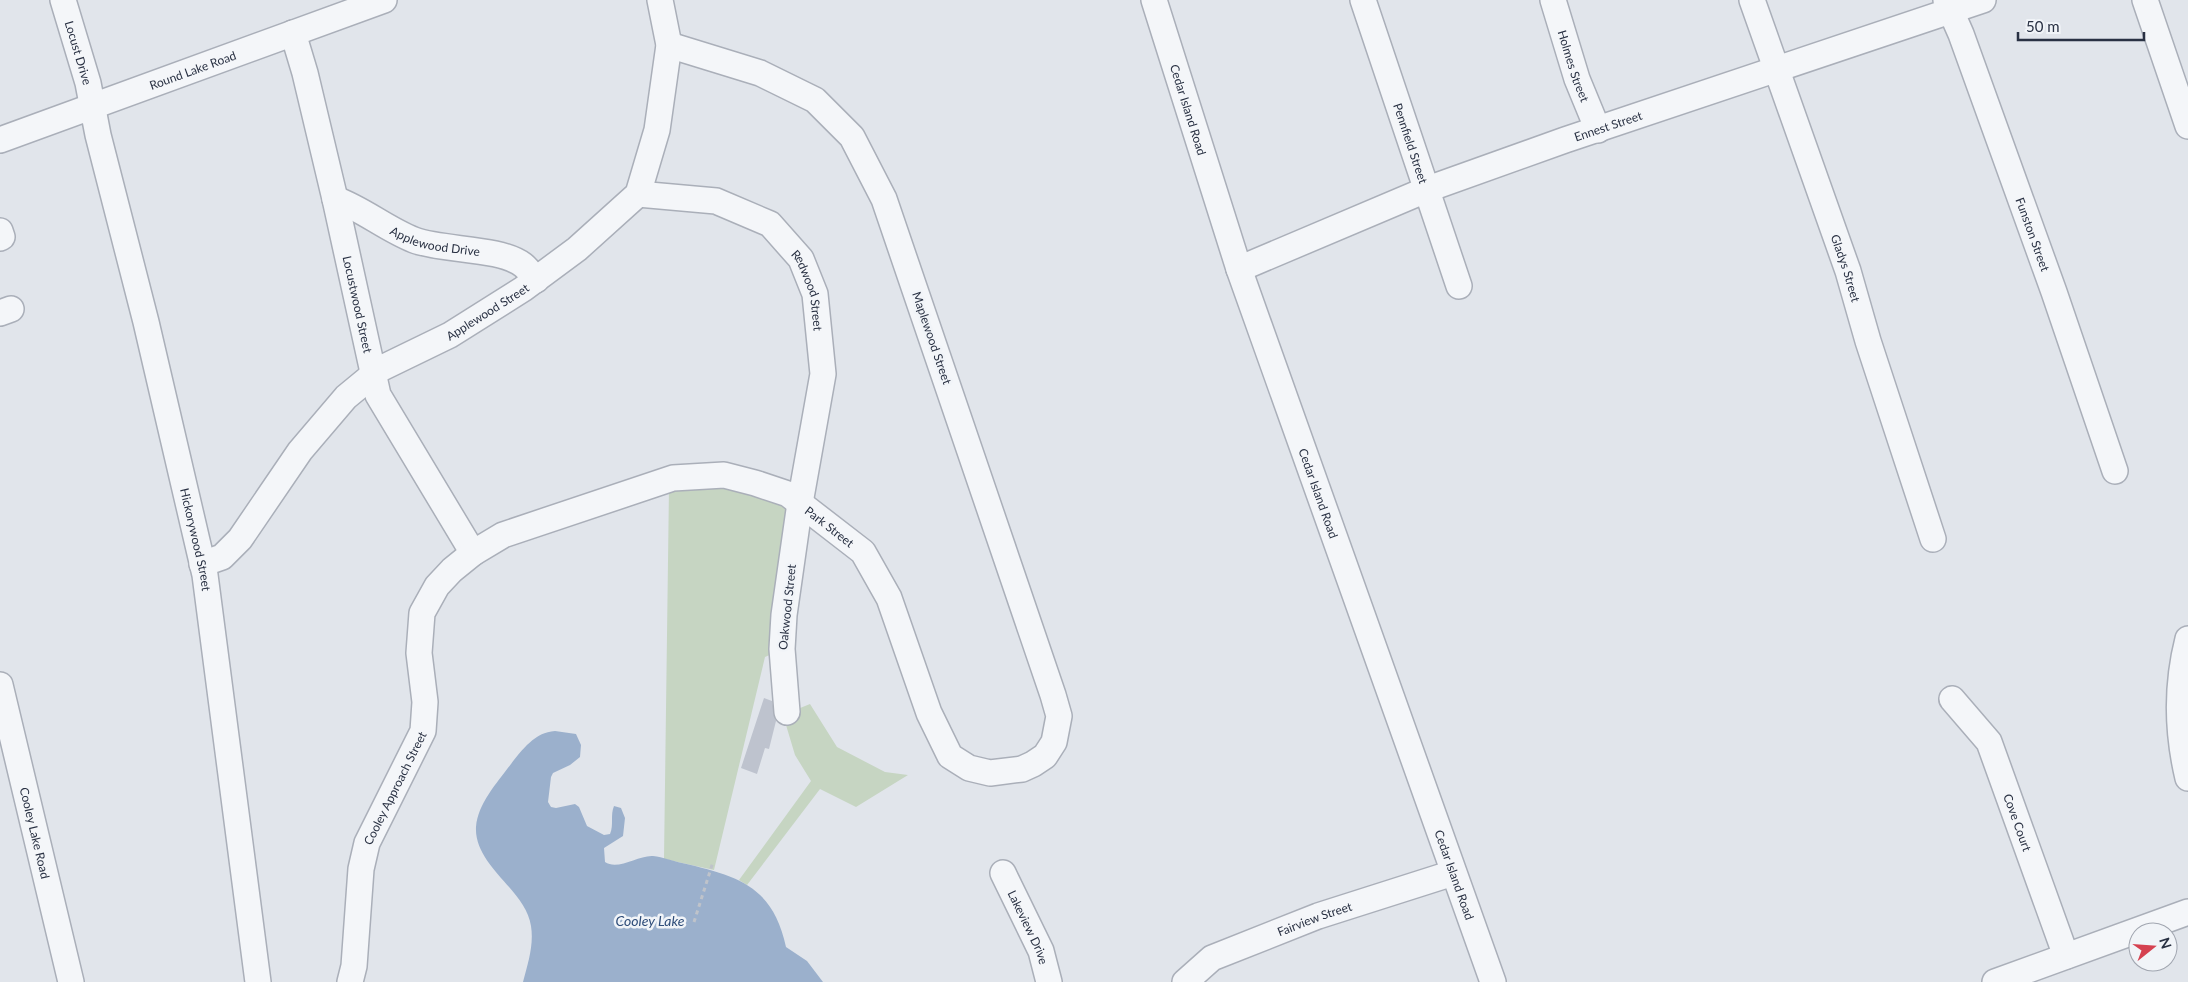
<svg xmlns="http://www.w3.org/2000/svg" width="2188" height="982" font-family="Lato,sans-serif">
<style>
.green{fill:#c6d5c2}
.water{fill:#9bb0cc}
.building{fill:#bec3ce}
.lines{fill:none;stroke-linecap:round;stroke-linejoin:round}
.minor-casing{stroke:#aaafb9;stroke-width:28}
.path{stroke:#bfc3ca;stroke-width:3;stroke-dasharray:4 4;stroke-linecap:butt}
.minor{stroke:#f4f6f9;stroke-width:25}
.labels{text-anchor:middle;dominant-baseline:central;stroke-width:5;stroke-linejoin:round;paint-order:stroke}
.street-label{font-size:12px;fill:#293143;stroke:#f1f4f8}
.water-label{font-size:14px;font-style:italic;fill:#304e7a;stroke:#f1f4f8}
</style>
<rect width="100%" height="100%" fill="#e1e5eb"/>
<g class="green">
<path d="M733,483L794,509L774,653L765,657L714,870L664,859L669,487Z"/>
<path d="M810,704L837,747L885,772L908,775L856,807L820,789L747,885L739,880L811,781L795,755L783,715Z"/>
</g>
<path class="water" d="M555,731L576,734L581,745L580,757L570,765L553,773L551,777L548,802L551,807L556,808L575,804L579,807L587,826L604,835L610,834C614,825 610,815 614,806L621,808L625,818L623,836L604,848L605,862C618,871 638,855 653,856C663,857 673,861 682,863C738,876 773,886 786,947L807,961L823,982H523C528,963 534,945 531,926C526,890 474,866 476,827C478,803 498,782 511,764C522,750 535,732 555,731Z"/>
<path class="building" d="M764,698L772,701L776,721L769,749L765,748L757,774L741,768Z"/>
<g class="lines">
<defs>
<g id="minor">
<path id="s1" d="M63,0L88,83L98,135L146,322L205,575L258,982"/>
<path id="s2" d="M1154,0L1239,269L1493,982"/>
<path id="s3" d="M1363,0L1459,286"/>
<path id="s4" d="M1553,0L1577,79L1598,130"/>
<path id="s5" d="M1752,0L1848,271L1868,341L1933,539"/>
<path id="s6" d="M1946,0L1961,34L2054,292L2115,471"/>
<path d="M2145,0L2188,126"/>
<path id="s7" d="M293,33L305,73L335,199L378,395L473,553"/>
<path id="s8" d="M0,140L384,0"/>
<path id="s9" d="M638,194L716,201L770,224L801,259L815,294L823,374L800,503L784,615L782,649L787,712"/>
<path id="s10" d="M335,199C363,209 386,229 414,240C443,251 499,247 523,265C528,269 532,275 536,280"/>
<path d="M0,231L2,237L0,238"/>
<path id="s11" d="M1239,269L1428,189L1565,140L1983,0"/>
<path d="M0,313L11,309"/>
<path id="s12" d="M202,564L222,557L240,539L300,451L346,397L380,369L450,335L523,289L577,249L638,194L657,130L669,45L660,0"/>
<path d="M2188,639C2176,686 2177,732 2188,778"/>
<path id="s13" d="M0,685L71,982"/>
<path id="s14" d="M1952,699L1989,742L2066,956"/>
<path id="s15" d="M1003,873L1041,951L1049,982"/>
<path id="s16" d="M350,982L354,966L361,869L367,843L423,731L425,702L419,653L422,613L437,586L452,570L473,553L503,535L673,478L724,475L755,483L788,494L863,552L889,598L929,713L950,756L969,768L990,773L1022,769L1033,764L1045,756L1054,742L1059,716L1053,695L884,199L852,137L815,100L760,73L669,45"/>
<path id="s17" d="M1185,982L1212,958L1318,916L1453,873"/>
<path d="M1995,982L2188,912"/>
</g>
</defs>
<use href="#minor" class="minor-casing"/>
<path class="path" d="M694,922L713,862"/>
<use href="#minor" class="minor"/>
</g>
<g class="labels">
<g class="street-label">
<text stroke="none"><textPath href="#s1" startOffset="55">Locust Drive</textPath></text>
<text stroke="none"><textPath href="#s4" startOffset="69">Holmes Street</textPath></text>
<text stroke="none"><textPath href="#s8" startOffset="205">Round Lake Road</textPath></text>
<text stroke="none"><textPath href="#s2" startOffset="115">Cedar Island Road</textPath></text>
<text stroke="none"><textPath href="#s11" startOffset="396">Ennest Street</textPath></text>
<text stroke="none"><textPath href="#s3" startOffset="151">Pennfield Street</textPath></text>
<text stroke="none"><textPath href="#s6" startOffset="250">Funston Street</textPath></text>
<text stroke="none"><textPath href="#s10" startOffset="110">Applewood Drive</textPath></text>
<text stroke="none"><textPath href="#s5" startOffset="284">Gladys Street</textPath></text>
<text stroke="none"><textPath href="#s9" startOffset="216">Redwood Street</textPath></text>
<text stroke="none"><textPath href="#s7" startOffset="279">Locustwood Street</textPath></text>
<text stroke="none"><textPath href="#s12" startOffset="390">Applewood Street</textPath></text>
<text transform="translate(932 338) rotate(71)">Maplewood Street</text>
<text stroke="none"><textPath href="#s2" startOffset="520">Cedar Island Road</textPath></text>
<text stroke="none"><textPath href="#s16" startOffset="849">Park Street</textPath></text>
<text stroke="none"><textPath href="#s1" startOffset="556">Hickorywood Street</textPath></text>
<text transform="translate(787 607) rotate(-84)">Oakwood Street</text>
<text stroke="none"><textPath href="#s16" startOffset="202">Cooley Approach Street</textPath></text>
<text stroke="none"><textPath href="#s14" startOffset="142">Cove Court</textPath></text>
<text stroke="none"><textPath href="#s13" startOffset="152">Cooley Lake Road</textPath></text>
<text stroke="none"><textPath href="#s2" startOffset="925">Cedar Island Road</textPath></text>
<text stroke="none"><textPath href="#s17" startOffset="146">Fairview Street</textPath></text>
<text stroke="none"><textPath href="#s15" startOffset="60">Lakeview Drive</textPath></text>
</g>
<g class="water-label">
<text x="650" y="920">Cooley Lake</text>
</g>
</g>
<g transform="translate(2153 947) rotate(73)"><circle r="24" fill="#f1f4f8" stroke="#a1a6b0"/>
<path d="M0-4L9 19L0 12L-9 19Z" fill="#d54150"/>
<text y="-8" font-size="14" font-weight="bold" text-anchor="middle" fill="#293143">N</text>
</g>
<path d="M2018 32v8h126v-8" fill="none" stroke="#293143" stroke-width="2.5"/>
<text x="2026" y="32" font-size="15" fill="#293143" stroke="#f1f4f8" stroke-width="4" paint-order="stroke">50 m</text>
</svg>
